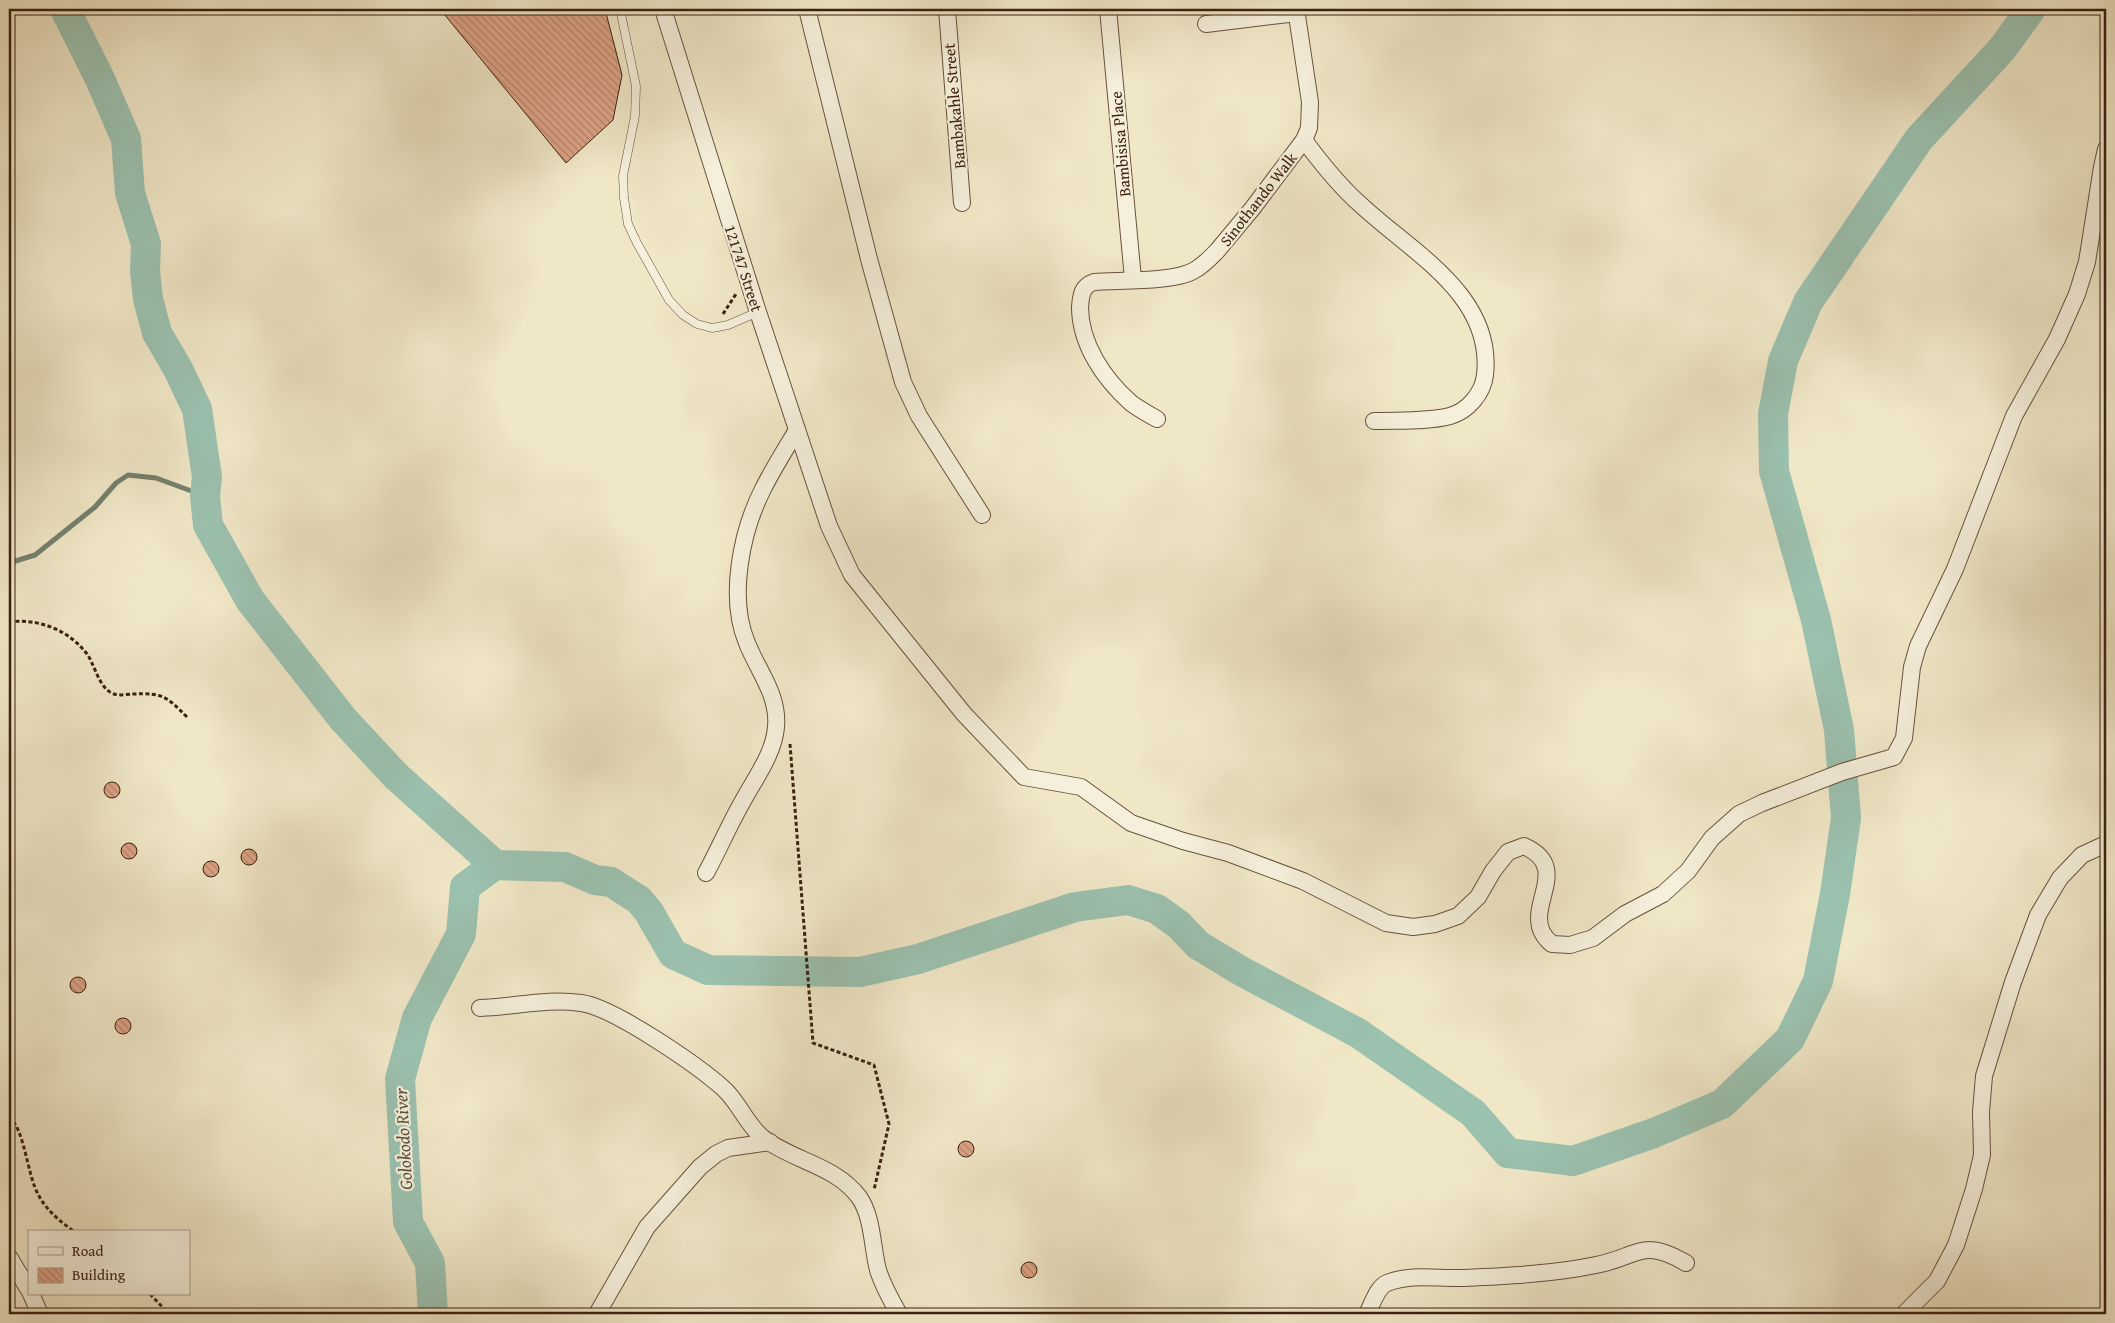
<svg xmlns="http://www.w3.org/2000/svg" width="2115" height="1323" font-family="'Gentium Book Plus',serif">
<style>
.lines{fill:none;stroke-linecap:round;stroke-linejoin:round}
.stream{stroke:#75816f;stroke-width:5}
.river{stroke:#9bc1af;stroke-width:30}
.building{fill:url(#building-back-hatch);stroke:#3b210f}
.service-casing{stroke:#68523d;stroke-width:9}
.minor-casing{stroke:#68523d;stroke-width:18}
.path{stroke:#3b210f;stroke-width:3;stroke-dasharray:4 2.5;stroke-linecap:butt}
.service{stroke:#f5efdb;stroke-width:8}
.minor{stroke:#f5efdb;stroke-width:16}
.labels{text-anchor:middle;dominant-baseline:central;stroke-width:4.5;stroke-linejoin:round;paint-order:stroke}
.street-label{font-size:16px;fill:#3b210f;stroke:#f5efdb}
.water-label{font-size:18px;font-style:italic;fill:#58513f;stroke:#f5efdb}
</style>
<defs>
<pattern id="building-back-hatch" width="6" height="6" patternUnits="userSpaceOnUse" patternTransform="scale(1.25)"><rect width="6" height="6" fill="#dda385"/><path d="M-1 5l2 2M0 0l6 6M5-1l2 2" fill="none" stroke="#b4846b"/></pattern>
</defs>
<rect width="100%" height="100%" fill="#f0e7c7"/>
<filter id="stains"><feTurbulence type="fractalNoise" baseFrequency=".004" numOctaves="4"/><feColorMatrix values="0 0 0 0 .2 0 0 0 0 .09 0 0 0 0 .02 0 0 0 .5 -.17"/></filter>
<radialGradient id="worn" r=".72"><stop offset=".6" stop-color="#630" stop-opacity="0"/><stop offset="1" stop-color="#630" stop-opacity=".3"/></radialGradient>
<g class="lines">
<path class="stream" d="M9,563L35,555L95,507L116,483L128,475L156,478L205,496"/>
<g class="river">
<path d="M65,9L100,79L126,139L130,193L146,244L145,271L148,299L157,333L178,369L197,409L207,477L205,496L208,525L250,600L343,719L396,776L495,865L565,867L595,880L611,882L639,900L649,912L673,954L708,970L860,972L918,959L1075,907L1128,900L1157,909L1179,925L1198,945L1241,971L1358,1033L1473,1113L1508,1153L1573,1161L1654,1133L1722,1104L1790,1039L1818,981L1835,894L1846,818L1839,730L1816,620L1774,471L1773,414L1783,361L1808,302L1919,139L2002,49L2031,9"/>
<path d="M433,1314L430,1263L408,1222L400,1079L417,1018L461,934L465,887L495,865"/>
</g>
</g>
<g class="building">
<path d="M440,9H605L622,75L613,120L566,163Z"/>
<circle cx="112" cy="790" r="8"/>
<circle cx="129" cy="851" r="8"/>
<circle cx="249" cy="857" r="8"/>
<circle cx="211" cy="869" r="8"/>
<circle cx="78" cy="985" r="8"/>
<circle cx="123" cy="1026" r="8"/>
<circle cx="966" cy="1149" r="8"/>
<circle cx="1029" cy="1270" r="8"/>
<path d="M1548,1310H1553L1558,1314H1543Z"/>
</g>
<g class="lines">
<defs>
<path id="service" d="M620,9L636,86L635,116L623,176L624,198L628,224L637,243L669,300L683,315L697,324L712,328L728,325L758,312"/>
<g id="minor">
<path d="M663,9L758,312L829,526L852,575L964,714L1024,777L1081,787L1131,823L1183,841L1228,853L1303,881L1386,923L1413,927L1435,924L1458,916L1478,897L1493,871L1508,852L1524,846C1571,867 1528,903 1542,932C1544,936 1548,941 1552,944L1570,945L1593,938L1625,914L1663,894L1688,871L1712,838L1739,814L1762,803L1842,772L1894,757L1904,738L1912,667L1918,646L1955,569L2014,416L2057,339L2077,294L2087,262L2102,167L2106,149"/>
<path d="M807,9L869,259L903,382L919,416L982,515"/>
<path d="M947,9L962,203"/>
<path d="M1108,9L1133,279"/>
<path d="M1206,24L1297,13"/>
<path d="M1304,140C1321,163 1339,186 1361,205C1411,252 1494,295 1485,375C1483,393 1468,411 1450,416C1427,422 1398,420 1374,421"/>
<path d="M1157,419C1148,414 1139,409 1131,403C1104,379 1080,344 1080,307C1081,295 1082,286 1094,282C1119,280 1174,282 1193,271C1203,266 1209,259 1217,251L1252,209L1304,140L1309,128L1310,102L1296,9"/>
<path d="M706,873C719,849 730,823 744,799C756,777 774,753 776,727C779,695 758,671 747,643C728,598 741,532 763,489C773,469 785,450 797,430"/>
<path d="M480,1008C514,1007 547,998 581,1003C613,1007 697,1065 723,1088C739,1102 746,1124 763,1138C793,1161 835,1165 859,1197C873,1217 872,1247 878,1270C883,1286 891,1300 899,1314"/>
<path d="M9,1257L29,1290"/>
<path d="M31,1294L40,1314"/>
<path d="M597,1314L647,1227L700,1167L716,1154L728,1148L770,1142"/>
<path d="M1367,1314C1372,1305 1377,1287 1387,1283C1411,1273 1438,1279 1463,1278C1507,1276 1553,1274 1596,1265C1638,1257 1642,1237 1686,1263"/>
<path d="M1904,1314L1937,1281L1956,1245L1974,1189L1982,1155L1981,1112L1984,1076L2013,982L2038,915L2060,878L2082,855L2106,844"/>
</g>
</defs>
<use href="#service" class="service-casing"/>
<use href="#minor" class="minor-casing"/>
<g class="path">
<path d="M723,314L736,294"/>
<path d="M9,622C38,618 69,630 87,654C95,665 99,689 114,694C120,696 128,694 134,694C163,693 166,696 187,717"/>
<path d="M790,744L813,1043L874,1065L889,1124L874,1190"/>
<path d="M9,1117C25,1129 27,1176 39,1196C47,1211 62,1223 75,1232"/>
<path d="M150,1294L169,1314"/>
</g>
<use href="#service" class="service"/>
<use href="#minor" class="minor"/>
</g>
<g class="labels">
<g class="street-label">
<text transform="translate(954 106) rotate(-95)">Bambakahle Street</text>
<text transform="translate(1120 144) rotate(-95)">Bambisisa Place</text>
<text transform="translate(1258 199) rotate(-52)">Sinothando Walk</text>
<text transform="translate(744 268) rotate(72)">121747 Street</text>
</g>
<g class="water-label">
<text transform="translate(403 1139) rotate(-93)">Golokodo River</text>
</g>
</g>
<rect width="2115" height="1323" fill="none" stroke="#f0e7c7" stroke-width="30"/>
<rect x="10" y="10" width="2095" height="1303" fill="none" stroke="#3b210f" stroke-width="2.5"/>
<rect x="15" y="15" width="2085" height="1293" fill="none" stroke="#3b210f"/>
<rect x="28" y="1230" width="162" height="65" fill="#f5efdb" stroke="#ab9d89"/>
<rect x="38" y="1247" width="25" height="8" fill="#f5efdb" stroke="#ab9d89"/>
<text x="72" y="1256" font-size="15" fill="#3b210f">Road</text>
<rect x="38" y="1268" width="25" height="15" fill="url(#building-back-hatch)" stroke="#ab9d89"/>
<text x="72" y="1280" font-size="15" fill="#3b210f">Building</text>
<rect width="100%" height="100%" filter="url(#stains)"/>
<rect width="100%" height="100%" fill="url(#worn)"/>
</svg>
